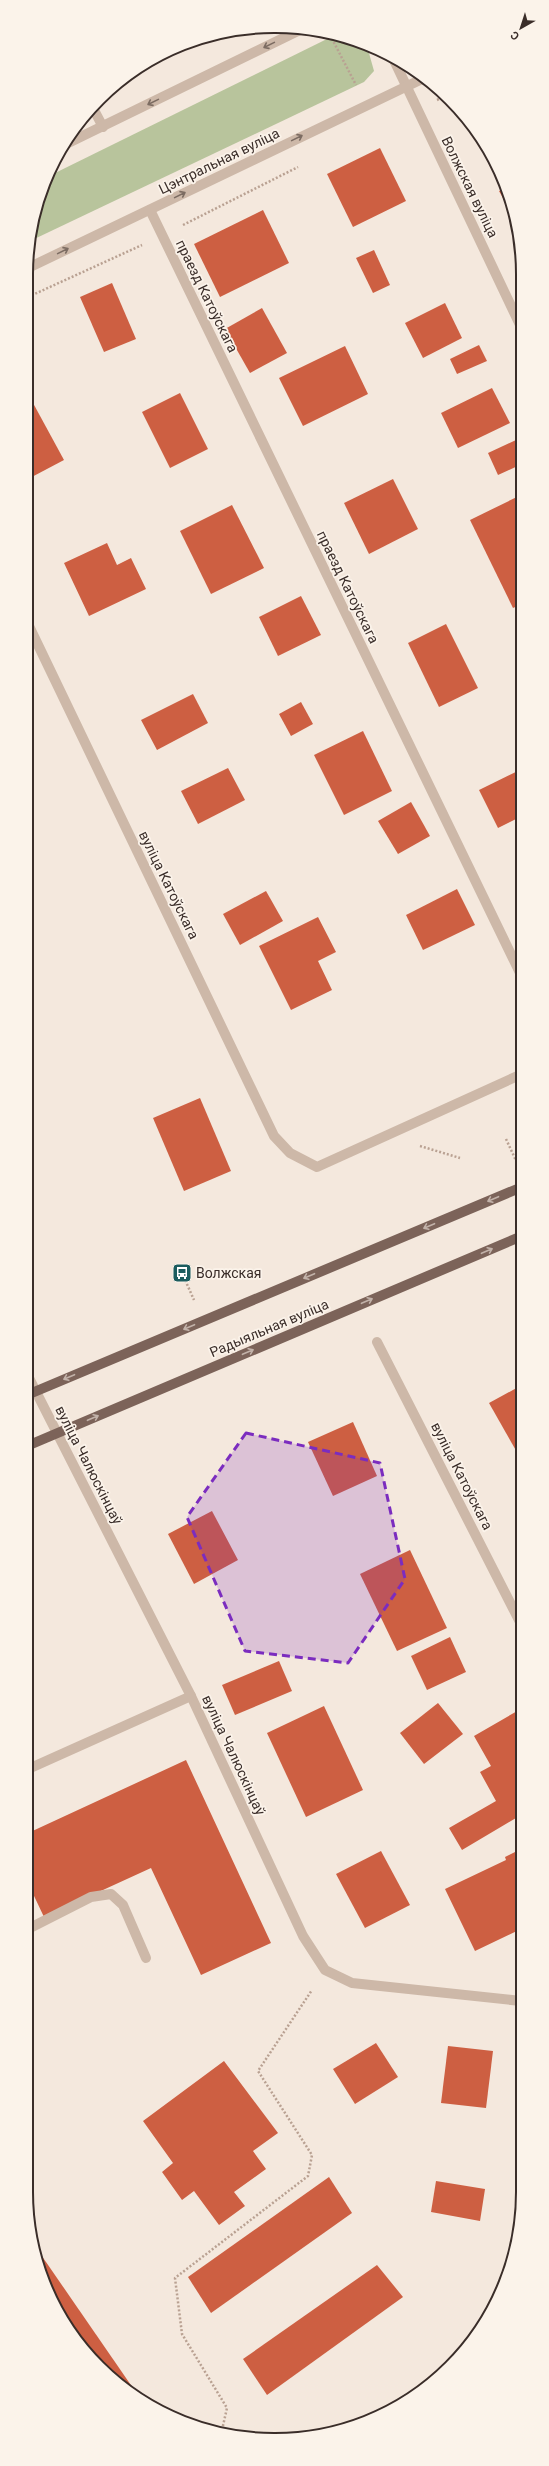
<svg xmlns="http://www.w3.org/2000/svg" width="549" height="2466" font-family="Roboto,sans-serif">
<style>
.green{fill:#b8c49c}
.building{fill:#cd5f42}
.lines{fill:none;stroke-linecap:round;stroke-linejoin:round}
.path{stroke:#b9a192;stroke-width:2.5;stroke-dasharray:2 2;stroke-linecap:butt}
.minor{stroke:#cdb8a8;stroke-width:10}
.major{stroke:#7c6359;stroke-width:10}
.oneway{stroke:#7c6c62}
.oneway2{stroke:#c2b2a9}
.marked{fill:#7b2cbf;fill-opacity:0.2;stroke:#7b2cbf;stroke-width:3;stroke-dasharray:8 5;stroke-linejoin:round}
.labels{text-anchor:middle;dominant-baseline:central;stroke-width:3.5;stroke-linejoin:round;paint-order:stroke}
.street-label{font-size:14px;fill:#3a2d29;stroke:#fbf3ea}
.poi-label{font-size:14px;fill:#3a2d29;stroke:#fbf3ea;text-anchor:start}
.rim{fill:none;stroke:#3a2d29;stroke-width:2}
</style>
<rect width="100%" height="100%" fill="#f4e8dd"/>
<path class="green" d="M333,36L367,46L374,71L364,82L28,242L51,175Z"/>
<g class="building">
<path d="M380,148L406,201L353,227L327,174Z"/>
<path d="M504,189L509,209L499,191Z"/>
<path d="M263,210L289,263L220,297L194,244Z"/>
<path d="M374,250L390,285L373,293L356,258Z"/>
<path d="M112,283L136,339L104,352L80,297Z"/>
<path d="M445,303L462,338L423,358L405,323Z"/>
<path d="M262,308L287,353L250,373L225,329Z"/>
<path d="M479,345L487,361L457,374L450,359Z"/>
<path d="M345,346L368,394L303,426L279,378Z"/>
<path d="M492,388L510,423L458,448L441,413Z"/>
<path d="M180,393L208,449L170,468L142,412Z"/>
<path d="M33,403L64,460L28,479V405Z"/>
<path d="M516,440L522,453V464L498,475L488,453Z"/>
<path d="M393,479L418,529L369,554L344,503Z"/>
<path d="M521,495L522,604L513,608L470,520Z"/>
<path d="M232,505L264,568L211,594L180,531Z"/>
<path d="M107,543L117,565L131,558L146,589L89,616L64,563Z"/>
<path d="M301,596L321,635L278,656L259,617Z"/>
<path d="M446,624L478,688L439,707L408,643Z"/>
<path d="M193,694L208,723L157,750L141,720Z"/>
<path d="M301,702L313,724L291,736L279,714Z"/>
<path d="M363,731L392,791L344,815L314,755Z"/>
<path d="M228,768L245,800L198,824L181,791Z"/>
<path d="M522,769V816L498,828L479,790Z"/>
<path d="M411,802L430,836L398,854L378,821Z"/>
<path d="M457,889L475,925L423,950L406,915Z"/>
<path d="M266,891L283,921L240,945L223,914Z"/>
<path d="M318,917L336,952L318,961L332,990L291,1010L259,946Z"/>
<path d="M200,1098L231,1171L184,1191L153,1118Z"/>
<path d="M522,1385V1461L489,1403Z"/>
<path d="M353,1422L377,1476L333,1496L308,1442Z"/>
<path d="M212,1511L238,1560L194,1584L168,1534Z"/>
<path d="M410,1550L447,1628L397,1651L360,1574Z"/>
<path d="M450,1637L466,1672L427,1690L411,1656Z"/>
<path d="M279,1661L292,1691L235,1715L222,1685Z"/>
<path d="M438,1703L463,1734L424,1764L400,1733Z"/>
<path d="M324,1706L363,1790L306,1817L267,1733Z"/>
<path d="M519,1710L521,1715V1815L462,1850L449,1828L496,1801L480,1772L491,1766L474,1736Z"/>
<path d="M186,1760L271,1943L201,1975L151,1868L44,1917L26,1879V1834Z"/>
<path d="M521,1849V1929L475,1951L445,1889L506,1860L505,1857Z"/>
<path d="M381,1851L410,1905L365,1928L336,1874Z"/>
<path d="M376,2043L398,2077L355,2104L333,2069Z"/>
<path d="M448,2046L493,2051L486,2108L441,2103Z"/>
<path d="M224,2061L278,2133L253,2151L266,2169L234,2192L245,2206L219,2225L194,2191L182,2200L162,2172L173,2163L143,2121Z"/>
<path d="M329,2177L352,2213L211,2313L188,2277Z"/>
<path d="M436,2181L485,2189L480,2221L431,2212Z"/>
<path d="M37,2249L135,2391L134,2392L99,2367L45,2286Z"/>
<path d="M377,2265L403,2297L267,2395L243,2359Z"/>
</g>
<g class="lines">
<g class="path">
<path d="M330,35L356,85"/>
<path d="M437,100L446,96"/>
<path d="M183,225L298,167"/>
<path d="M28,297L142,245"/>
<path d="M506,1139L518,1165"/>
<path d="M420,1146L460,1158"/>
<path d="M182,1273L194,1300"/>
<path d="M222,2430L227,2408L182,2334L175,2278L308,2176L312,2155L258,2071L312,1990"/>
</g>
<g class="minor">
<path d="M393,58L522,329"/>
<path d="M94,110L103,127"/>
<path d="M64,145L304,28"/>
<path d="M150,210L522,977"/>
<path d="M28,268L422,79"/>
<path d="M28,624L274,1136L290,1153L317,1167L522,1074"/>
<path d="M377,1342L521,1624"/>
<path d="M27,1374L191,1696L303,1936L325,1970L352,1983L521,2001"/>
<path d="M26,1770L191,1696"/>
<path d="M26,1930L91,1897L111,1894L123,1905L146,1958"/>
</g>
<g class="major">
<path d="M27,1395L522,1187"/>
<path d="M27,1446L522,1236"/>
</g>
</g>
<defs><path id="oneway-shaft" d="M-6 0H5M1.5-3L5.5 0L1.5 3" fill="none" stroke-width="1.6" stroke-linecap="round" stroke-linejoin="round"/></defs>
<g class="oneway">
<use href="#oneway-shaft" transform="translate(269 45) rotate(154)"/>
<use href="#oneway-shaft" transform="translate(153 102) rotate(154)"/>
<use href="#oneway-shaft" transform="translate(297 138) rotate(-26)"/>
<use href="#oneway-shaft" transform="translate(180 195) rotate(-26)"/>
<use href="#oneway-shaft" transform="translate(63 251) rotate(-26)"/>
</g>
<g class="oneway2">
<use href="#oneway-shaft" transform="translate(493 1199) rotate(157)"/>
<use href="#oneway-shaft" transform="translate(429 1226) rotate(157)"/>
<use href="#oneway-shaft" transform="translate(487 1251) rotate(-23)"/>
<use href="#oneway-shaft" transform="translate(309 1276) rotate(157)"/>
<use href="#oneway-shaft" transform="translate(367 1301) rotate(-23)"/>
<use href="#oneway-shaft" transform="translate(189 1327) rotate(157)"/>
<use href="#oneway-shaft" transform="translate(248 1352) rotate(-23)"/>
<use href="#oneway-shaft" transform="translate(69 1377) rotate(157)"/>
<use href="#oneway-shaft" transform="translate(93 1418) rotate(-23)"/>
</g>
<path class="marked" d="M246,1433L380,1463L405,1579L348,1663L245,1651L187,1517Z"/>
<defs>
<symbol id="bus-square" viewBox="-11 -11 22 22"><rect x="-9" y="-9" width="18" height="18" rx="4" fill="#1b5c5e" stroke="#fbf3ea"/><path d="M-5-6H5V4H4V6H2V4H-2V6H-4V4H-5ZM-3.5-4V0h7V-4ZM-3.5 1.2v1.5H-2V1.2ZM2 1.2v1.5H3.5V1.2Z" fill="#fff"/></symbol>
</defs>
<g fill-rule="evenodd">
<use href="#bus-square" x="171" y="1262" width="22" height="22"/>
</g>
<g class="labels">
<g class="street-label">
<text transform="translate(219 161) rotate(-26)">Цэнтральная вуліца</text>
<text transform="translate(470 187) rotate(64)">Волжская вуліца</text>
<text transform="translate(207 296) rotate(64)">праезд Катоўскага</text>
<text transform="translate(348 587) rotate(64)">праезд Катоўскага</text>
<text transform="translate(169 885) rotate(64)">вуліца Катоўскага</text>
<text transform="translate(269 1328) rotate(-23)">Радыяльная вуліца</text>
<text transform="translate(89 1465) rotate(63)">вуліца Чалюскінцаў</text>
<text transform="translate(462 1476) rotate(63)">вуліца Катоўскага</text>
<text transform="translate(234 1755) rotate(65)">вуліца Чалюскінцаў</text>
</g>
<g class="poi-label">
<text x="196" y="1273">Волжская</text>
</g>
</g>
<path d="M0 0H549V2466H0ZM274 33H275A241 241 0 0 1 516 274V2192A241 241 0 0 1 275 2433H274A241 241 0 0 1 33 2192V274A241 241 0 0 1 274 33Z" fill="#fbf3ea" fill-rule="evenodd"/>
<path class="rim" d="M274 33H275A241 241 0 0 1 516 274V2192A241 241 0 0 1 275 2433H274A241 241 0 0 1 33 2192V274A241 241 0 0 1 274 33Z"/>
<g transform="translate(521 28) rotate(219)" stroke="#fbf3ea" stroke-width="3" paint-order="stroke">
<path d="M0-3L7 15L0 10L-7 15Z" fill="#3a2d29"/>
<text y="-6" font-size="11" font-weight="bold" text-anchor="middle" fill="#3a2d29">С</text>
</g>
</svg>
